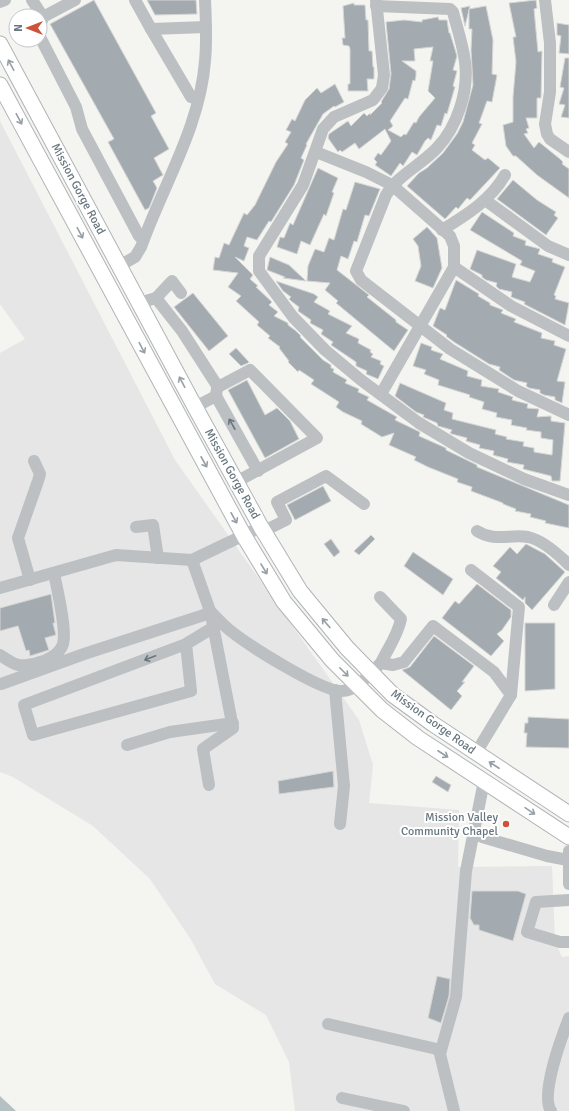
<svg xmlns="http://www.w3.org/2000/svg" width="569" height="1111" font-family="Signika,sans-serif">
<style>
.built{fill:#e5e6e5}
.water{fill:#b4c0c3}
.building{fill:#a4abb0;stroke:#d6d6d4;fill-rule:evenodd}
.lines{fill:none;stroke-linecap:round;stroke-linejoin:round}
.major-casing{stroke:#b0b4b7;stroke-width:17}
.minor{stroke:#bcc0c3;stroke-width:12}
.major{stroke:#fff;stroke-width:15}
.oneway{stroke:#959fa5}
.oneway2{stroke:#67767f}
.poi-dot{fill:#cd5239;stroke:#fff;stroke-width:1.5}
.labels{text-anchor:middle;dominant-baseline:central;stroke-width:4;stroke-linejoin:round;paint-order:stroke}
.street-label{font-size:12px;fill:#67767f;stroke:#fff}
.poi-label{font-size:12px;fill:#67767f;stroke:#fff;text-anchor:end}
</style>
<rect width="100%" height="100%" fill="#f4f4f1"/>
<path class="built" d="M0,121L175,460L359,720L373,765L369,803L459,810L458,867L552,866L555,942L562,957L569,956V1111H295L289,1062L266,1015L215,984L190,938L150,879L93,826L13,777L0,772V353L25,339L0,304Z"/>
<path class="water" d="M0,1096L16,1111H0Z"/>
<g class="building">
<path d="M94,0L156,113L151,116L169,149L154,158L163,175L153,181L157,188L149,208L145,210L108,142L114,139L50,24Z"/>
<path d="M147,0H196L197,14L155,15Z"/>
<path d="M536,0L537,8L534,9L538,52L542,51L541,98H537V118H526L529,128L526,129L528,133L524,134L534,148L539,142L560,159L563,162L562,164L569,169V198L537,175L516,156H513L506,146L503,125L513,122V97L516,62L513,37H516L509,3Z"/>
<path d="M354,3V5H365L366,20H368L369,51H372L373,67H374V79H367L368,91H348V84H350V49L349,46L343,45L342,38H345L343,6Z"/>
<path d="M470,6L465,26L461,8Z"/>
<path d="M486,6L493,40L492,74L497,75L492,102L487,101L479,123L482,124L472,143L475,145L472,150L485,160L488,158L500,168L470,200L467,198L458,209L456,207L445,219L407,186L419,173L427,168L443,153L457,134L463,122L473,85L471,50L472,29H469V9Z"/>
<path d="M438,17L439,20H447L449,33H450L457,56L453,70L457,71L453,86L455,87L447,114L445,113L441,126L437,125L431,140L428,138L425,141L417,155L412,152L403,166L400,163L391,176L375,165L377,162L374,159L378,153L381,155L391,141L385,129L359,149L355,143L342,152L340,150L338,152L328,138L329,134L348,121L351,126L364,113L367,116L370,113V115L382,103L381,102L389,89L391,74L386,22L404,20L422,22V20ZM433,47L430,61H433L428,91L435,98L419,117L416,123L414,122L406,135L404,134L401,137L388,130L393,126L390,121L405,98L408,99L413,80L415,81L416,76V71L402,61H415L414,49Z"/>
<path d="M557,23L569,25V54L559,53L561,36L557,35Z"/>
<path d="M565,58H569V118L561,117L565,105L559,104L564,88L560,87Z"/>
<path d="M335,84L344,102L335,107L334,106L323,114L306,144L307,145L301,158L304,160L294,185L271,222L269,221L257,240L247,237L244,246L249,248L244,261L235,257L253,275L250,279L258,286L256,287L272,302L269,305L278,312L274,316L288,323V325L296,331L301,336L300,337L323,360L331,365V368L334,369L333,372L347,380L345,383L359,389L358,392L369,397L367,400L397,417L395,420L420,432L419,436L446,448V450L477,465V467L569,505V528L545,523L546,521L530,517L531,514L515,511L516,509L503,504V503L471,491L472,487L457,482L458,479L428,467L414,460L416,457L389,445L394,433L382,437L361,424L362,421L343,412L336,407L339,402L311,384L314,380L299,370L298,372L288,362L289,361L279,348L280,347L268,338L270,336L257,325L259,322L236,301L241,296L228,287L238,273L213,270L215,257L219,258L224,243L229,245L244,213L247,215L255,205L276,162L288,144L285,142L291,132L286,130L292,119L295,121L305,100L317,88L321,93Z"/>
<path d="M318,168L338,178L332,192L334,193L326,216L324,214L310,245L301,241L297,254L277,247L280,237L284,238L290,223L293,225Z"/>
<path d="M513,180L537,200L556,212L554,215L558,218L546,235L497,199Z"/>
<path d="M355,182L380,189L369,216L365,215L357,242L354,241L348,259L341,256L337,270L369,295L367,297L396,320V322L408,330L394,351L336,303L338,301L325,290L330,283L307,281L308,266L315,249L324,252L329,238L334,240L343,209L346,210Z"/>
<path d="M482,212L514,233L513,236L526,241L525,245L540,249L538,254L553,259L552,262L565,267L554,295L556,296L555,299L569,303L565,325L524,304L525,302L511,297L512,292L499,289L496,286L497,283L486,280L482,277V275L470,269L477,250L516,264L512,277L530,282L535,271L520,265L522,261L470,230Z"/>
<path d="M427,227L437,238L442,268L433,288L415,281L421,266L418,246L413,239Z"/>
<path d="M270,257L289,265L306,281L283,278L285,277L267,270Z"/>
<path d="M456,280L479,294L478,296L490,303V305L503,310L501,313L516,319L514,322L542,333L541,338L555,341L554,345L566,349L557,381L565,382L562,403L555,400V397L544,395L540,393V390L529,388L526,386L527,383L514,380L499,370L500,367L489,364L454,342L446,336L447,335L433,326L440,308L445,310Z"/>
<path d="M276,281L314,294L318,297L314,302L330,311L328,314L352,326L346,333L359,339L358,343L371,350L370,352L373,354L371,357L381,361L380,364L384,366L378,379L366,374L367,371L356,366V362L331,345L333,342L321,334L323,330L310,323L311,320L298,311L299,307L291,301L289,299L291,297L283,291Z"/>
<path d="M193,293L228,336L209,351L174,307Z"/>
<path d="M421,343L432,347L431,350L443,354L440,359L468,371L467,376L482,380L481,386L499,389L498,392L513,397L512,400L528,404L527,408L539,409L537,417L551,416V421L565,423L560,481H552L551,476L523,469L524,465L507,462L508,459L493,455L494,451L479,448L480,445L466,441L467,438L452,434L450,433L452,430L438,426L437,423L423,417L424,415L416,412L395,396L400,383L446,403L444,410L453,413L452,419L496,430L495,434L507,437L506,439L524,442L523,446L534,448V452L552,455L553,440L541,438V432L526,430L527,428L511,425L512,420L496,417L497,413L482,409L484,402L469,397L470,395L438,385L439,380L424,374L426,370L413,366Z"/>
<path d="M236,348L249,362L248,363L241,366L229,354Z"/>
<path d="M247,380L265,415L277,408L290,421L299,439L265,458L228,390Z"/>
<path d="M323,486L331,501L295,520L287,505Z"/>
<path d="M371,535L375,539L359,555L354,551Z"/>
<path d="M331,539L340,552L334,557L324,544Z"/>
<path d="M526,544L545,554L565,572L532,610L525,603V597L523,600L496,578L501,572L493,566L510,547L517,554Z"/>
<path d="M413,552L453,579L443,595L404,566Z"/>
<path d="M477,584L511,610V617L502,630L497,634L504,641L491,656L442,618L455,601L459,604Z"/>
<path d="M51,594L55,623H53L56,635L45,638L49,650L30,656L29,650L26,651L18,626L0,631V608Z"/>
<path d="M525,623H555V689L525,691Z"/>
<path d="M434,636L474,666L462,682H465L457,691L462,696L451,710L402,670L410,667Z"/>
<path d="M528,717L569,719V748L526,747L527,733H524L525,723H528Z"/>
<path d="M333,771L334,787L279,794L278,781Z"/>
<path d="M436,776L451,785L448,792L432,782Z"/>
<path d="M472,891H518L526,894L513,941L479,930V925H474L470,918Z"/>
<path d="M437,976L450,979L449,996L441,1023L428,1018Z"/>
</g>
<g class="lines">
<defs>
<g id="major">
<path d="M0,44L195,407L261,527L300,591L347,648L393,695L433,724L569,814"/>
<path d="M0,85L244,536L284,602L332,660L382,710L418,738L569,837"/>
</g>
</defs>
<use href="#major" class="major-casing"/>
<g class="minor">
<path d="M32,0L43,17L41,23"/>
<path d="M135,0L151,29"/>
<path d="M376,0L384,75L382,88L373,100L334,117L323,129L303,185L259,256V271L293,317L325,350L361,380L419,423L469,453L524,479L569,495"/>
<path d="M545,0L550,43V92L545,124L547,134L550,139L569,152"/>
<path d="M0,2L5,0"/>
<path d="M376,6L450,9L453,12C457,28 463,45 465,62C469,91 457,127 437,148C421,165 398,175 386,195L356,271L361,280L450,349L518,391L569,415"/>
<path d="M43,17L75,0"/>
<path d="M40,37L76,107L82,129L139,236L144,238"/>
<path d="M198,99L191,97L151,29L206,27"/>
<path d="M316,152L366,172L392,185L450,236L454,246V267L381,394"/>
<path d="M485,200L548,246L569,255"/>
<path d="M442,230C466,215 491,200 505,175"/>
<path d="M119,266L135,257L141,247C163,185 200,127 205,61C207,41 206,20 205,0"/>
<path d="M454,267L511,306L569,336"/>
<path d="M156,298L172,281L181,293"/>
<path d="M139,303L156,298L182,331L218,387L250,370L317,438L236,482"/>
<path d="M216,396L258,471"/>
<path d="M195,407L216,396L217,388"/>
<path d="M136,527L153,525L158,558"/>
<path d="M264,531L286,520L277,502L326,476L364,504"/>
<path d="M477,531C494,542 510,534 528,537C542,540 559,555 569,565"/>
<path d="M471,570L519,607L511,695"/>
<path d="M30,580L18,538L38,481L40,474L34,461"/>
<path d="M0,588L116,555L192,560L261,527"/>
<path d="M380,597L401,619C398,635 388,648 381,663"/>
<path d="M554,605L569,582"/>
<path d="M210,611C217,618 224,626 232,632C250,646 322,692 342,691C357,691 371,672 381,663L393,665L404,662L433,626L494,672L511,695L476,753"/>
<path d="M186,644L191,691L33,735L24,705L186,644L214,627"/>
<path d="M0,655C15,665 18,668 37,663C47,661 60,654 63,644C67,630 57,589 54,573"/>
<path d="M1,684L84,654L204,615L210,611L192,560"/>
<path d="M335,690L344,786L340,824"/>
<path d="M127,745L170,732L233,723"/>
<path d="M209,785L203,749L233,728L212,620"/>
<path d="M482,837L547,856L568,860"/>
<path d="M569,851V884"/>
<path d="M569,900L536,902L527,932L560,942H569"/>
<path d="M328,1024L441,1050"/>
<path d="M342,1098L404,1111"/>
<path d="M454,1111L440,1054L456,997L466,871L484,781"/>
<path d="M551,1111C540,1095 562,1036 569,1018"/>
</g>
<use href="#major" class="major"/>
</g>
<defs><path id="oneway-shaft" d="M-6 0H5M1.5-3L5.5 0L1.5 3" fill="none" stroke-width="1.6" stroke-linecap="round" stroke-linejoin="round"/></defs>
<g class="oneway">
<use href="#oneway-shaft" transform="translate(11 65) rotate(-118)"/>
<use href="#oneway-shaft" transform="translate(19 119) rotate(62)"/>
<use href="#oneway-shaft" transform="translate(80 233) rotate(62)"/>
<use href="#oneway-shaft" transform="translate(142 348) rotate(62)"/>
<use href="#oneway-shaft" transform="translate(182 382) rotate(-118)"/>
<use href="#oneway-shaft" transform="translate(204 462) rotate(61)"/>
<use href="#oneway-shaft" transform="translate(234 518) rotate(61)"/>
<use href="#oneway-shaft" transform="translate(264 569) rotate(59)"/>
<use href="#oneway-shaft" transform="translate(326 623) rotate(-130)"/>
<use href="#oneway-shaft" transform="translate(344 672) rotate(45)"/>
<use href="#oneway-shaft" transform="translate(443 754) rotate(33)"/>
<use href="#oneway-shaft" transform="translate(494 765) rotate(-147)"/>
<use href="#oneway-shaft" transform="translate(530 811) rotate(34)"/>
</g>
<g class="oneway2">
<use href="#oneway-shaft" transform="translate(232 424) rotate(-119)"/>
<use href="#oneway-shaft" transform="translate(150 658) rotate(159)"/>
</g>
<circle class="poi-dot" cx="506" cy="824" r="4"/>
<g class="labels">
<g class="street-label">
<text transform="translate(78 189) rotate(62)">Mission Gorge Road</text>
<text transform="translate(232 474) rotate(61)">Mission Gorge Road</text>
<text transform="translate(433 722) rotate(36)">Mission Gorge Road</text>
</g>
<g class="poi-label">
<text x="498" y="817">Mission Valley<tspan x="498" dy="14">Community Chapel</tspan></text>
</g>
</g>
<g transform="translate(28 28) rotate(270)"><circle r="19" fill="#ffffff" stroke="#c2c8cc"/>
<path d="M0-3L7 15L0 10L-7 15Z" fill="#cd5239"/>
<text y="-6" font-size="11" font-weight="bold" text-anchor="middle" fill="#67767f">N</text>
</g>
</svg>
